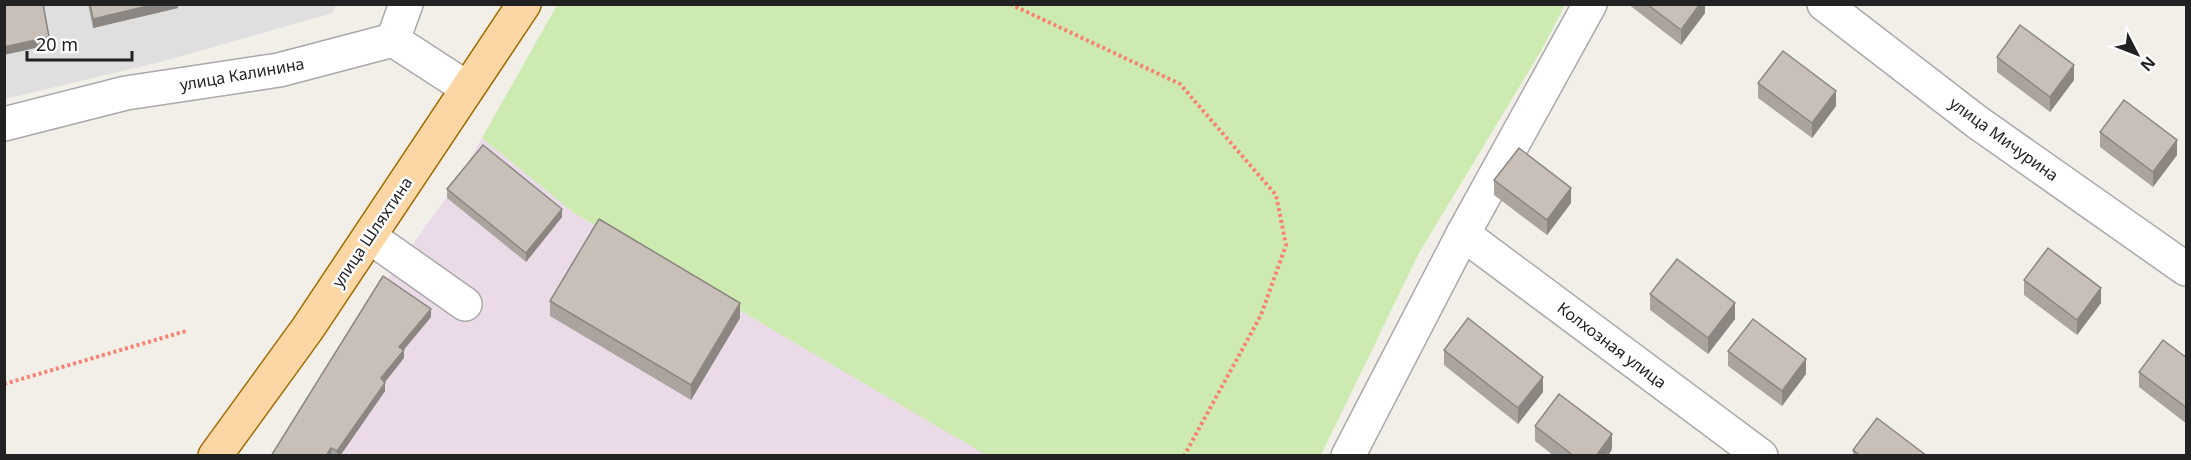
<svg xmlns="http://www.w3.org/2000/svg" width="2191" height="460" font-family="'Noto Sans',sans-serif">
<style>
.residential{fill:#e0dfdf}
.industrial{fill:#ebdbe8}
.grass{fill:#cdebb0}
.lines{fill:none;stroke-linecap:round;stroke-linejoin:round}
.minor-casing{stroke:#a9a9a9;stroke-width:36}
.major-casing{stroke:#a06b00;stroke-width:36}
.path{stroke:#fa8072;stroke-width:4;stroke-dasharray:3 3;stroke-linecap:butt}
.minor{stroke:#fff;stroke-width:33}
.major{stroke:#fcd6a4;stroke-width:33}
.wall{fill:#aba49e}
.shaded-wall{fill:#8b8681}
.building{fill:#c7bfb8;stroke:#8b8681;stroke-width:1.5}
.labels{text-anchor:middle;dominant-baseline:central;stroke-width:5;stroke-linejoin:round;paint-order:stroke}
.street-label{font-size:16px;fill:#222;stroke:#fff}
</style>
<rect width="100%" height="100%" fill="#f2efe9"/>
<path class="residential" d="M4,5H336L332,13L160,62L5,99Z"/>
<path class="industrial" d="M482,138L574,213L989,456H275L383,285L447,197Z"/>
<path class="grass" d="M557,5H1565L1541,51L1419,253L1321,455H986L574,213L482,138Z"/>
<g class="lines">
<defs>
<g id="minor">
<path d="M1824,4L1977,122L2186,269"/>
<path d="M393,40L406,4"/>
<path d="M4,124L126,93L279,70L393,40L467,88"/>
<path d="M1463,234L1761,456"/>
<path d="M370,237L465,304"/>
<path d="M1348,456L1463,234L1590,4"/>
</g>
<path id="major" d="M215,456L308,328L524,4"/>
</defs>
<use href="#minor" class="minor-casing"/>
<use href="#major" class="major-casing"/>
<g class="path">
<path d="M1010,4L1180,84L1276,195L1286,245L1261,315L1184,456"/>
<path d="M4,384L186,331"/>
</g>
<use href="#minor" class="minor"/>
<use href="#major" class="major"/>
</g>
<g class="wall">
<path d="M88,4H178V8L93,28Z"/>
<path d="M1628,4H1705V13L1681,45Z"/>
<path d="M1997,57L2074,80L2050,112L1997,72Z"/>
<path d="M1758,83L1836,106L1812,138L1758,98Z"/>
<path d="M2100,132L2177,155L2153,187L2100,147Z"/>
<path d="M1494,180L1571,203L1547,235L1494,195Z"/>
<path d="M447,189L562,217L526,262L447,198Z"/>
<path d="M2024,280L2101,303L2077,335L2024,295Z"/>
<path d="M1650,294L1735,319L1708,354L1650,310Z"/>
<path d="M550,301L740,318L691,400L550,316Z"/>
<path d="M431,317L404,350V358L385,382V391L340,456H271Z"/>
<path d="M1444,350L1543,392L1518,424L1444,365Z"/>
<path d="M1728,351L1806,374L1782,406L1728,366Z"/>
<path d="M2187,358V424L2139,387V372Z"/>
<path d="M1535,426L1612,449L1608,456H1554L1535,441Z"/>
<path d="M1853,450L1927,456H1853Z"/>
</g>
<g class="shaded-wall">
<path d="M156,4H178V8L93,28V19Z"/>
<path d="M1700,4H1705V13L1681,45V30Z"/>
<path d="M49,37V45L4,55V47Z"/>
<path d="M2074,65V80L2050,112V97Z"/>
<path d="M1836,91V106L1812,138V123Z"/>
<path d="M2177,140V155L2153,187V172Z"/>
<path d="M1571,188V203L1547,235V220Z"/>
<path d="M562,209V217L526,262V253Z"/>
<path d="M2101,288V303L2077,335V320Z"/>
<path d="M740,303V318L691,400V385Z"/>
<path d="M1735,303V319L1708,354V338Z"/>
<path d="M431,309V317L399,355V347Z"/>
<path d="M404,350V358L381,387V378Z"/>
<path d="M1806,359V374L1782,406V391Z"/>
<path d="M1543,377V392L1518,424V408Z"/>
<path d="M385,383V391L340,456H337V451Z"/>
<path d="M1612,434V449L1608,456H1596Z"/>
<path d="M331,448V456H326Z"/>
</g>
<g class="building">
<path d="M4,4H43L49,37L4,47Z"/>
<path d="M90,4H156L93,19Z"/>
<path d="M1647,4H1700L1681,30Z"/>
<path d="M2020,25L2074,65L2050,97L1997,57Z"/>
<path d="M1783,51L1836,91L1812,123L1758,83Z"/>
<path d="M2124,100L2177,140L2153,172L2100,132Z"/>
<path d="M483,145L562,209L526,253L447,189Z"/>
<path d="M1519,148L1571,188L1547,220L1494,180Z"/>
<path d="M599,219L740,303L691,385L550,301Z"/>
<path d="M2048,248L2101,288L2077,320L2024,280Z"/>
<path d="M1677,259L1735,303L1708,338L1650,294Z"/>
<path d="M383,276L431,309L399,347L404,350L381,378L385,383L337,451L331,448L326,456H271Z"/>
<path d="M1468,318L1543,377L1518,408L1444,350Z"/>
<path d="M1753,319L1806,359L1782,391L1728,351Z"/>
<path d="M2163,340L2187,358V408L2139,372Z"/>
<path d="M1559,394L1612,434L1596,456H1574L1535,426Z"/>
<path d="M1877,418L1927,456H1861L1853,450Z"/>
</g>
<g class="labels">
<g class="street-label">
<text transform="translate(242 74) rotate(-10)">улица Калинина</text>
<text transform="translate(2004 139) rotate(36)">улица Мичурина</text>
<text transform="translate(372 232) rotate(-56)">улица Шляхтина</text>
<text transform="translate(1612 345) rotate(37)">Колхозная улица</text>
</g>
</g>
<rect width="2191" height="460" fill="none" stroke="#222222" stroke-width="12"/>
<g transform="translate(2137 54) rotate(132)" stroke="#ffffff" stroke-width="4.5" paint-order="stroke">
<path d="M0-4.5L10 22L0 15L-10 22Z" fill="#222222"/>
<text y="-9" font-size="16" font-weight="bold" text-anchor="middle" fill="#222222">N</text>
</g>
<path d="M27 51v9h105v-9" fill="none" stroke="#222222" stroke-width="3"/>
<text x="36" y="51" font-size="18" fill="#222222" stroke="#ffffff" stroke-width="4.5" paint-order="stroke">20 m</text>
</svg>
